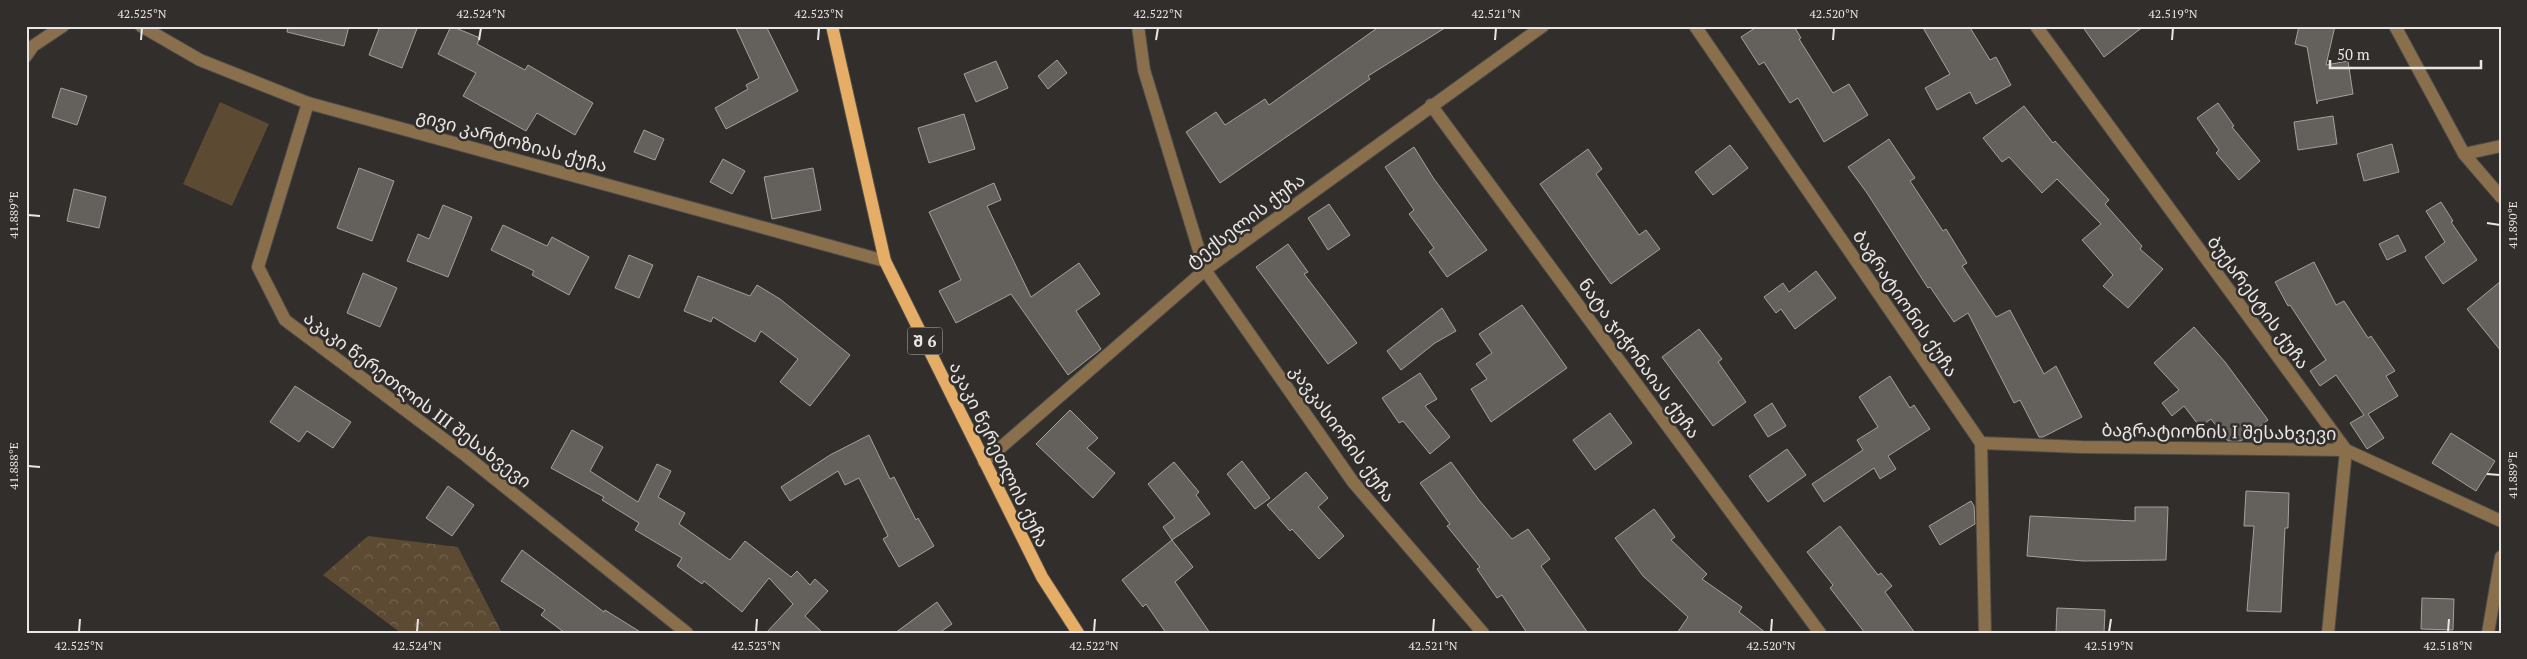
<svg xmlns="http://www.w3.org/2000/svg" width="2527" height="659" font-family="'PT Serif','Noto Sans Georgian',serif">
<style>
.forest{fill:url(#forest-crowns)}
.pitch{fill:#5c4a33}
.building{fill:#64615d;stroke:#a4a09c}
.lines{fill:none;stroke-linecap:round;stroke-linejoin:round}
.minor-casing{stroke:#4e4c49;stroke-width:14}
.major-casing{stroke:#4e4c49;stroke-width:14}
.minor{stroke:#8a6f4d;stroke-width:12}
.major{stroke:#e5ad65;stroke-width:12}
.ticks{fill:none;stroke:#e9e7e5;stroke-width:2}
.labels{text-anchor:middle;dominant-baseline:central;stroke-width:5;stroke-linejoin:round;paint-order:stroke}
.shield{fill:#312e2b;stroke:#b2b0ad;stroke-width:1}
.shield-label{font-size:16px;font-weight:bold;fill:#e9e7e5}
.street-label{font-size:18px;fill:#e9e7e5;stroke:#312e2b}
.neatline{fill:none;stroke:#e9e7e5;stroke-width:2}
.ticks-label{font-size:12px;text-anchor:middle;fill:#e9e7e5}
</style>
<defs>
<pattern id="forest-crowns" width="20" height="18" patternUnits="userSpaceOnUse" patternTransform="scale(1.25)"><rect width="20" height="18" fill="#5c4a33"/><path d="M2 6a3 3 0 1 1 6 0M12 15a3 3 0 1 1 6 0" fill="none" stroke="#736450"/></pattern>
</defs>
<rect width="100%" height="100%" fill="#312e2b"/>
<path class="forest" d="M368,536L458,547L502,633H401L323,575Z"/>
<path class="pitch" d="M220,102L269,124L232,206L183,184Z"/>
<g class="building">
<path d="M288,26H349L344,46L287,32Z"/>
<path d="M380,26H418L402,68L369,55Z"/>
<path d="M451,26L480,38L477,44L525,70L528,65L593,103L575,135L537,113L526,131L463,96L476,73L438,54Z"/>
<path d="M735,26H766L798,91L726,129L715,108L748,89L746,85L759,78Z"/>
<path d="M1380,26H1448L1368,76L1370,79L1220,183L1186,132L1216,112L1225,125L1265,99L1269,105Z"/>
<path d="M1758,26H1794L1801,38L1799,39L1833,93L1849,84L1868,115L1824,142L1798,98L1790,103L1764,62L1759,65L1741,37Z"/>
<path d="M1922,26H1969L1990,60L1996,57L2011,85L1976,104L1970,92L1937,110L1925,88L1950,74Z"/>
<path d="M2082,26H2144L2104,57Z"/>
<path d="M2299,26H2335L2326,65L2348,61L2353,94L2318,101L2317,104L2307,47L2295,44Z"/>
<path d="M1057,60L1067,73L1048,89L1038,76Z"/>
<path d="M996,61L1008,88L976,102L964,74Z"/>
<path d="M61,88L87,96L77,125L52,117Z"/>
<path d="M2218,103L2234,126L2232,127L2260,161L2239,180L2216,153L2219,150L2197,118Z"/>
<path d="M2024,106L2053,143L2055,141L2109,200L2105,204L2142,246L2140,249L2163,269L2128,308L2103,286L2113,275L2082,240L2101,224L2057,179L2042,193L2009,157L2002,162L1983,138Z"/>
<path d="M964,114L975,149L929,163L918,128Z"/>
<path d="M2333,116L2337,144L2298,150L2294,122Z"/>
<path d="M644,130L664,139L655,160L634,152Z"/>
<path d="M1889,139L1915,178L1910,181L1943,231L1946,229L1967,263L1962,266L1996,317L2010,310L2044,374L2056,366L2082,417L2043,437H2039L2020,400L2014,403L1968,313L1954,322L1930,287L1928,288L1867,193L1848,167Z"/>
<path d="M2392,144L2399,172L2364,181L2357,154Z"/>
<path d="M1730,145L1748,168L1713,195L1695,172Z"/>
<path d="M1414,147L1434,179L1487,250L1447,277L1429,252L1434,248L1409,214L1414,210L1385,167Z"/>
<path d="M1588,149L1602,169L1596,174L1639,235L1646,230L1660,249L1611,284L1540,184Z"/>
<path d="M723,159L745,171L732,194L710,182Z"/>
<path d="M359,168L394,181L372,241L337,228Z"/>
<path d="M813,168L821,210L772,219L764,177Z"/>
<path d="M994,183L1001,200L987,206L1031,297L1079,263L1100,294L1076,311L1101,349L1068,375L1011,294L956,323L939,291L961,280L929,212Z"/>
<path d="M74,189L106,197L99,228L67,221Z"/>
<path d="M2441,202L2453,221L2451,222L2477,260L2443,284L2425,257L2445,242L2426,211Z"/>
<path d="M1329,204L1350,235L1328,250L1308,218Z"/>
<path d="M443,205L472,217L448,277L407,261L418,234L429,239Z"/>
<path d="M503,225L547,246L552,237L589,257L569,295L532,275L534,271L491,250Z"/>
<path d="M2398,235L2406,251L2387,260L2379,244Z"/>
<path d="M1288,244L1308,272L1304,274L1357,343L1328,364L1256,267Z"/>
<path d="M629,255L653,265L639,298L615,288Z"/>
<path d="M2314,262L2336,305L2344,301L2368,338L2371,336L2395,371L2386,376L2398,396L2368,414L2384,438L2367,449L2350,423L2364,415L2336,375L2320,386L2310,371L2326,360L2290,305L2288,306L2275,282Z"/>
<path d="M1816,271L1836,298L1795,329L1781,309L1776,313L1764,297L1783,283L1789,292Z"/>
<path d="M363,273L397,288L380,327L347,313Z"/>
<path d="M698,276L750,296L757,285L780,299L850,355L810,406L780,382L798,359L761,331L755,342L713,317L711,322L684,311Z"/>
<path d="M2501,281V351L2467,309Z"/>
<path d="M1522,305L1567,368L1491,422L1471,389L1487,379L1476,364L1492,353L1479,334Z"/>
<path d="M1442,308L1456,331L1435,343L1401,370L1387,351Z"/>
<path d="M2194,327L2225,362L2268,420L2241,441H2228L2211,419L2200,427L2184,406L2172,416L2162,403L2179,390L2154,363Z"/>
<path d="M1699,329L1722,359L1718,362L1746,402L1713,426L1662,357Z"/>
<path d="M1420,373L1437,399L1425,406L1450,437L1430,454L1403,421L1399,423L1382,398Z"/>
<path d="M1890,376L1910,408L1914,405L1930,429L1888,456L1896,469L1880,479L1874,468L1824,502L1812,484L1863,450L1857,440L1878,427L1859,397Z"/>
<path d="M295,386L351,422L333,448L307,431L299,442L270,422Z"/>
<path d="M1772,403L1786,426L1768,437L1754,415Z"/>
<path d="M1070,410L1098,438L1087,448L1115,473L1093,498L1036,444Z"/>
<path d="M1610,413L1632,443L1595,470L1573,440Z"/>
<path d="M572,430L603,447L590,471L638,502L657,464L671,471L658,497L685,513L679,524L730,560L745,541L791,577L797,571L810,585L815,579L828,591L805,616L823,633H766L793,604L769,578L742,612L704,581L702,584L677,566L682,558L635,530L639,523L602,500L604,497L551,468Z"/>
<path d="M2451,433L2495,461L2476,491L2432,463Z"/>
<path d="M869,435L890,479L894,477L916,520L918,518L934,546L899,567L883,539L888,536L859,478L845,485L838,471L790,501L781,487L830,455Z"/>
<path d="M1787,449L1806,475L1768,502L1749,476Z"/>
<path d="M1242,461L1270,498L1255,509L1227,474Z"/>
<path d="M1174,462L1199,492L1196,495L1210,514L1172,540L1163,527L1175,518L1148,484Z"/>
<path d="M1451,462L1479,500L1512,539L1528,529L1550,559L1541,566L1588,633H1527L1502,595L1497,598L1477,569L1480,567L1447,526L1450,524L1420,483Z"/>
<path d="M1306,472L1328,498L1318,507L1344,536L1319,559L1292,529L1290,531L1267,505Z"/>
<path d="M448,486L474,505L452,536L426,518Z"/>
<path d="M2246,491L2289,493L2288,528H2285L2281,612L2247,611L2254,526H2244Z"/>
<path d="M1971,501L1974,506L1975,524L1940,545L1929,526Z"/>
<path d="M2135,507H2168L2166,560L2083,561L2027,556L2030,516L2135,521Z"/>
<path d="M1654,509L1675,537L1671,540L1707,574L1702,579L1742,607L1739,612L1766,633H1677L1688,617L1643,576L1615,538Z"/>
<path d="M1840,526L1878,575L1881,573L1892,586L1885,592L1915,633H1865L1830,588L1833,585L1807,552Z"/>
<path d="M1172,540L1193,567L1175,582L1210,633H1166L1146,604L1143,607L1122,580Z"/>
<path d="M522,550L604,612L605,610L642,633H565L541,615L545,610L501,581Z"/>
<path d="M2422,598L2454,599L2453,630L2421,629Z"/>
<path d="M937,602L952,624L939,633H895Z"/>
<path d="M2057,608L2105,610L2104,633H2056Z"/>
</g>
<g class="lines">
<defs>
<g id="minor">
<path d="M141,26L200,60L308,103L885,261"/>
<path d="M1138,26L1144,70L1205,270L1353,482L1483,633"/>
<path d="M1695,26L1981,443L1985,633"/>
<path d="M2036,26L2346,450L2328,633"/>
<path d="M2395,26L2464,154L2501,197"/>
<path d="M26,56L33,46L63,26"/>
<path d="M308,103L258,267L285,320L465,455L687,633"/>
<path d="M1431,105L1820,633"/>
<path d="M2464,154L2501,146"/>
<path d="M1981,443L2081,447L2346,450L2501,521"/>
<path d="M984,462L1205,270L1543,26"/>
<path d="M2488,633L2501,557"/>
</g>
<path id="major" d="M832,26L885,261L1042,577L1078,633"/>
</defs>
<use href="#minor" class="minor-casing"/>
<use href="#major" class="major-casing"/>
<use href="#minor" class="minor"/>
<use href="#major" class="major"/>
</g>
<path class="ticks" d="M141,40L142,28M479,40L481,28M818,40L819,28M1156,40L1158,28M1495,40L1496,28M1833,40L1834,28M2172,40L2173,28M28,215L40,216M2487,223L2500,225M28,466L40,467M2487,474L2500,475M79,632L80,619M417,632L418,619M756,632L757,619M1094,632L1095,619M1433,632L1434,619M1771,632L1772,619M2109,632L2111,619M2448,632L2449,619"/>
<g class="labels">
<rect class="shield" x="907.5" y="327.5" width="35" height="27" rx="4"/>
<g class="shield-label">
<text x="925" y="341">შ 6</text>
</g>
<g class="street-label">
<text transform="translate(512 140) rotate(15)">გივი კარტოზიას ქუჩა</text>
<text transform="translate(1245 220) rotate(-37)">ტექსელის ქუჩა</text>
<text transform="translate(2259 302) rotate(54)">ბუქარესტის ქუჩა</text>
<text transform="translate(1906 303) rotate(56)">ბაგრატიონის ქუჩა</text>
<text transform="translate(1640 358) rotate(54)">ნატა ჯიჭონაიას ქუჩა</text>
<text transform="translate(418 399) rotate(37)">აკაკი წერეთლის III შესახვევი</text>
<text transform="translate(2219 431) rotate(1)">ბაგრატიონის I შესახვევი</text>
<text transform="translate(1343 433) rotate(54)">კავკასიონის ქუჩა</text>
<text transform="translate(1000 454) rotate(64)">აკაკი წერეთლის ქუჩა</text>
</g>
</g>
<rect width="2527" height="659" fill="none" stroke="#312e2b" stroke-width="55"/>
<path d="M2330 60v8h151v-8" fill="none" stroke="#e9e7e5" stroke-width="2.5"/>
<text x="2337" y="60" font-size="15" fill="#e9e7e5" stroke="#312e2b" stroke-width="4" paint-order="stroke">50 m</text>
<rect x="28" y="28" width="2472" height="604" class="neatline"/>
<g class="ticks-label">
<text x="142" y="18">42.525°N</text>
<text x="481" y="18">42.524°N</text>
<text x="819" y="18">42.523°N</text>
<text x="1158" y="18">42.522°N</text>
<text x="1496" y="18">42.521°N</text>
<text x="1834" y="18">42.520°N</text>
<text x="2173" y="18">42.519°N</text>
<text transform="translate(14 215) rotate(-90)" y="4">41.889°E</text>
<text transform="translate(2513 225) rotate(-90)" y="4">41.890°E</text>
<text transform="translate(14 466) rotate(-90)" y="4">41.888°E</text>
<text transform="translate(2513 475) rotate(-90)" y="4">41.889°E</text>
<text x="79" y="650">42.525°N</text>
<text x="417" y="650">42.524°N</text>
<text x="756" y="650">42.523°N</text>
<text x="1094" y="650">42.522°N</text>
<text x="1433" y="650">42.521°N</text>
<text x="1771" y="650">42.520°N</text>
<text x="2109" y="650">42.519°N</text>
<text x="2448" y="650">42.518°N</text>
</g>
</svg>
